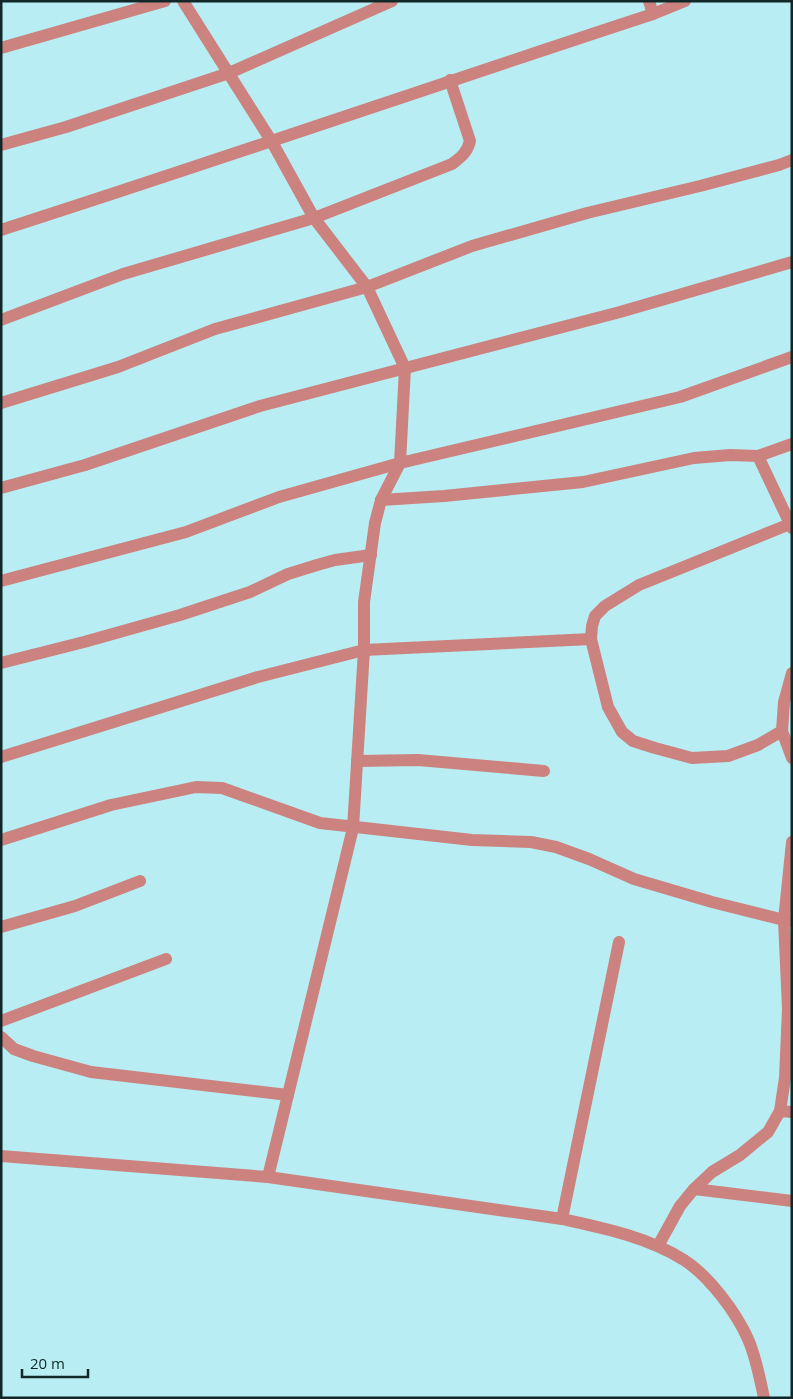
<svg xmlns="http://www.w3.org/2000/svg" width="793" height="1399" font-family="'Open Sans',sans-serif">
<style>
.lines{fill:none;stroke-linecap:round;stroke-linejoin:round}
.service{stroke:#cc837f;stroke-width:12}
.minor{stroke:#cc837f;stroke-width:12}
</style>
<rect width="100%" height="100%" fill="#b8eef3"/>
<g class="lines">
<g class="service">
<path d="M183,1L272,142L314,218L367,287L405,368L400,463L381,500L375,523L364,602V650L353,828L268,1177"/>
<path d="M1,48L165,1"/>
<path d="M1,320L123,274L314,218L452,164C461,157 467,153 470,141L450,80"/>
<path d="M1,1037L14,1049L33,1056L91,1072L288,1095"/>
<path d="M1,1156L268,1177L562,1219C603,1228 648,1237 684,1260C709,1276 736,1312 748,1339C756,1357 760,1379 764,1398"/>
<path d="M562,1219L619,942"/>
<path d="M658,1246L680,1206L694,1189L712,1172L740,1155L768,1132L780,1111L785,1078L788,1009L784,920L792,921"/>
</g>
<g class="minor">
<path d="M649,1L653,14"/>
<path d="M1,145L66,127L229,73L392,1"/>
<path d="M1,230C219,160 436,85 653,14L685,1"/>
<path d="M1,403L118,367L215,329L367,287L472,246L587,213L700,186L779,165L792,160"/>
<path d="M758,456L792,528"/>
<path d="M1,488L85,465L260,406L620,312L792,262"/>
<path d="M381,500L444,496L583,482L694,458L730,455L758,456L792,444"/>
<path d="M790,524L639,585L605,606L595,616L592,626L591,639L608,707L622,732L633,741L655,748L692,758L728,756L758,745L782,731L784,702L792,673"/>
<path d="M1,581L186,532L279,497L400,463L680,397L792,357"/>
<path d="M1,663L84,642L180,615L250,592L288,574L317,565L335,560L371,555"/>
<path d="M782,731L792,758"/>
<path d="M1,757L258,677L364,650L591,639"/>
<path d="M357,761L418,760L544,771"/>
<path d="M1,840L111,805L196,787L222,788L320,823L472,840L531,842L556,847L589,859L634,879L712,902L784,920L792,842"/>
<path d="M1,927L75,906L140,881"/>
<path d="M1,1021L166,959"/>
<path d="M780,1111L792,1112"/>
<path d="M694,1189L792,1201"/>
</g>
</g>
<rect width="793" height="1399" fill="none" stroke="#112728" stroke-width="5"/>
<path d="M22 1369v8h66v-8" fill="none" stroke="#112728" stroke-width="2.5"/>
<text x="30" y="1369" font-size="15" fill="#112728" stroke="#b8eef3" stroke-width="4" paint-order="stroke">20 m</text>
</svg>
